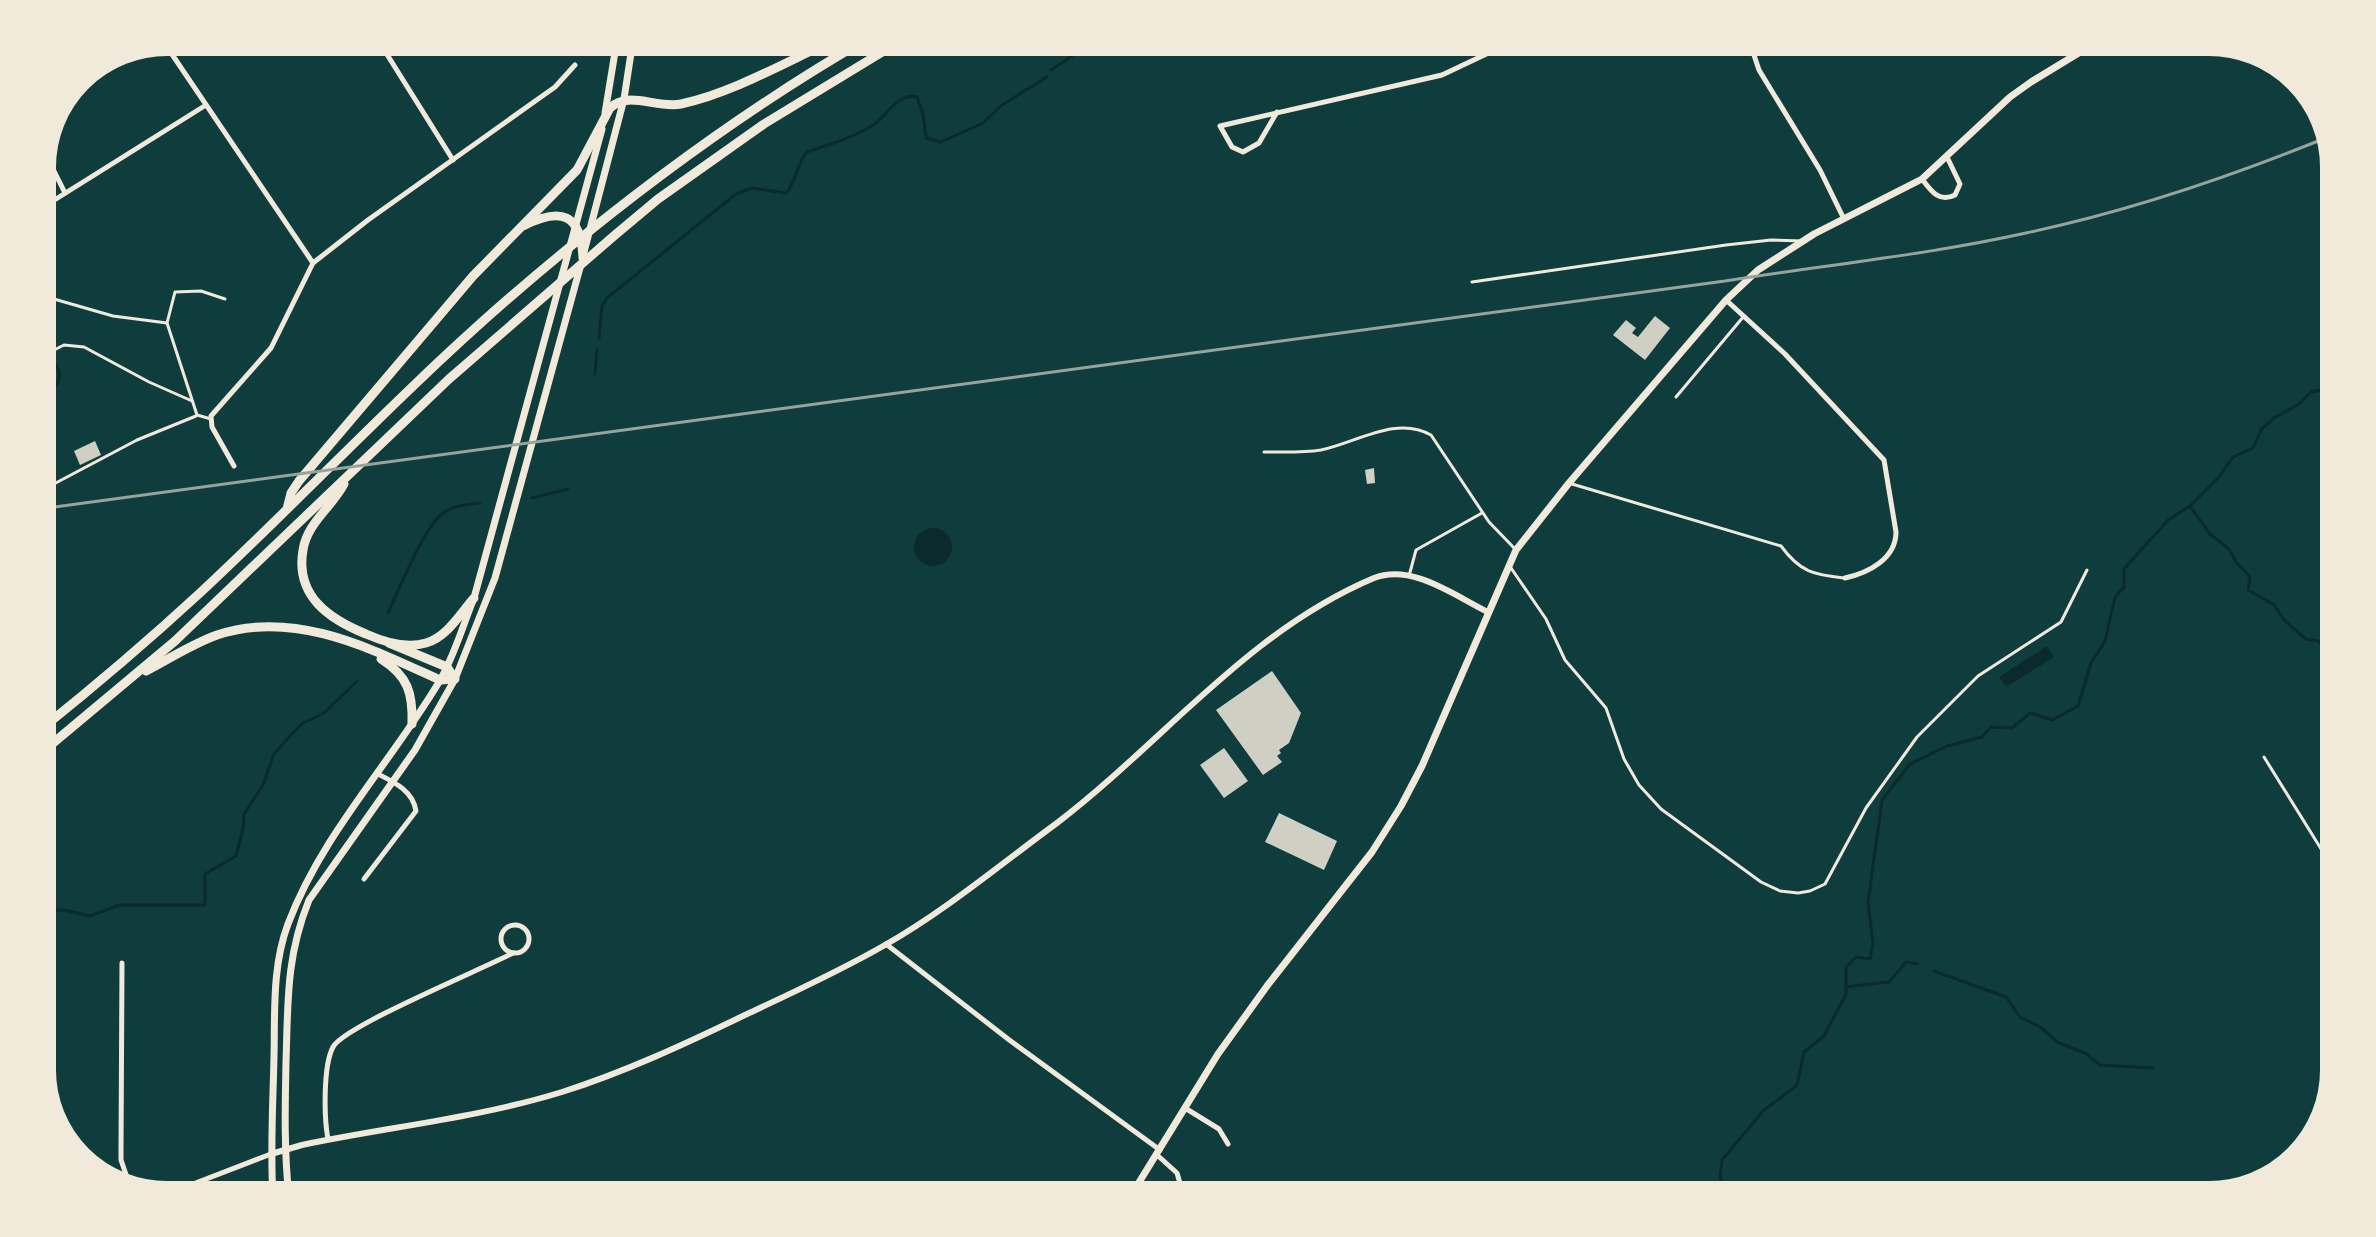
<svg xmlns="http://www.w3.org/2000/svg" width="2376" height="1237" font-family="'Varela Round',sans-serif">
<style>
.water{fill:#0a2a2b}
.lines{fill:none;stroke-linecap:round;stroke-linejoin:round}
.stream{stroke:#0a2a2b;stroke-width:3}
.building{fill:#cfcfc3}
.service{stroke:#f1e9da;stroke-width:3}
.minor{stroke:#f1e9da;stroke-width:5}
.tertiary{stroke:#f1e9da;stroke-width:6}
.secondary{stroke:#f1e9da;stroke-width:7}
.trunk{stroke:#f1e9da;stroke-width:9}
.rail{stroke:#97a49c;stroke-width:3}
.rim{fill:none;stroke:#f1e9da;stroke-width:4}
</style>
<rect width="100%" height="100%" fill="#0f3d3e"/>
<g class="water">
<circle cx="933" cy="547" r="19"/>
<path d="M2047,646L2054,657L2006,687L1999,677Z"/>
</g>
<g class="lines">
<g class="stream">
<path d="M1051,70L1072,56L1086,40"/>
<path d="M599,338L602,306L607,298L736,194L752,188L786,193C797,181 796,164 807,152C829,145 851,138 872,126C888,116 896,93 917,97L923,114L926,138L941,142L983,123L1002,105L1047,77"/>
<path d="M54,364C61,368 61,381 55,386"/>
<path d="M595,374L597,350"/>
<path d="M532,498L568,489"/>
<path d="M2190,506L2210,534L2229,549L2236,562L2250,577L2248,590L2274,605L2284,620L2306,639L2318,641L2336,659"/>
<path d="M388,613C400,588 423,528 443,513C454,505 467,505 480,503"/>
<path d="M40,912L64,910L90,916L119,905H205V874L236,856L243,829L244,814L263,785L274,754L292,734L303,723L324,713L357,681"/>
<path d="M1934,971L2006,997L2020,1017L2040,1027L2059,1043L2085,1053L2100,1065L2153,1068"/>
<path d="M1845,987L1889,982L1906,962L1917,964"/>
<path d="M1726,1197L1720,1176L1722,1160L1763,1111L1797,1085L1804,1052L1824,1036L1846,994V967L1856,957L1870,959L1873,943L1868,903L1882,800L1910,764L1947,746L1982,737L1991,727L2012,728L2030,713L2052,720L2078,706L2091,663L2105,641L2115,597L2124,587V569L2168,520L2190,506L2219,477L2233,457L2253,448L2261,430L2274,418L2299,404L2311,392L2321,390L2336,392"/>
</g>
</g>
<g class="building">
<path d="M1655,316L1670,328L1645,360L1613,335L1626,320L1636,328L1632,333L1638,337Z"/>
<path d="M95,441L101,455L80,465L74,451Z"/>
<path d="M1374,468L1375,483L1367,484L1365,470Z"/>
<path d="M1272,671L1301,713L1289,743L1279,750L1281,753L1277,756L1282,762L1263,775L1216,710Z"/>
<path d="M1224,748L1248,781L1224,798L1200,765Z"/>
<path d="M1279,813L1337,841L1324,870L1265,842Z"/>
</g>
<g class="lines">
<g class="service">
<path d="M1472,282L1726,245L1771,240L1802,241"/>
<path d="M40,295L113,316L167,323"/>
<path d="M40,357L64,345L84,347L149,382L192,401"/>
<path d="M1676,397L1744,316"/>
<path d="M211,419L197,415L167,323L175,292L201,291L225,299"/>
<path d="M1264,452C1283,452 1303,453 1321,450C1356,443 1396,415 1431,435L1489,522L1516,550"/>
<path d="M1572,484L1781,546C1800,572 1814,575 1844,578"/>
<path d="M40,488L50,486L137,440L196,416"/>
<path d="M1511,568L1546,619L1565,660L1606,708L1624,759L1639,785L1661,809L1761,882L1780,891L1798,893L1810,891L1825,884L1866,808L1917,737L1978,676L2061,622L2087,570"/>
<path d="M1409,576L1416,550L1482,513"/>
<path d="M2264,757L2336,873"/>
</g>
<g class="minor">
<path d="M378,40L453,160"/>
<path d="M1749,40L1759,70L1820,170L1844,219"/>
<path d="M163,41L313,263"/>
<path d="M2311,94L2317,104"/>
<path d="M1277,112L1259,143L1243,152L1232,147L1220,126L1442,75L1516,40"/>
<path d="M44,151L65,193"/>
<path d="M1922,179C1931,191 1939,203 1955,195L1960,184L1947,157"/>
<path d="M40,209L206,105"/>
<path d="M1726,300L1785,354L1884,460L1896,532C1896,559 1868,573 1845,578"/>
<path d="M234,466L212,427L211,416L271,348L313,263L368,220L555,87L575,65"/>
<path d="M364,879L416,811C413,791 394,782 378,774"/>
<circle cx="515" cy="939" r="14"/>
<path d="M886,944L1008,1039L1160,1150"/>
<path d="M122,963L121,1150V1160L131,1189"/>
<path d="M1185,1108L1219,1129L1228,1144"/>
<path d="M328,1139C324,1118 323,1066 333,1047C344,1026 483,969 513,953"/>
<path d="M1156,1154L1177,1173L1184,1197"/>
<path d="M162,1196L271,1154"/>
<path d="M797,1197L816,1184L834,1187L833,1197"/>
</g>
<path class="tertiary" d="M271,1154L302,1145C388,1127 478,1118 562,1092C625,1072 685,1044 745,1015C792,993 840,971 885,945C945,911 1001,864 1057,823C1163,742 1248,631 1374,578C1412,563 1455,596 1488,612"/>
<g class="secondary">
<path d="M605,113L617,40"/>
<path d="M584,252L624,99L633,40"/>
<path d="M273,1197C270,1150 273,1104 274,1057C275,1013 272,966 288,924C322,834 390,764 439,682C454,657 463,625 474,598L602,129"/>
<path d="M289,1197C284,1152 285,1108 286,1062C288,1002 286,957 309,900L415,750L455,679L495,578L581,264"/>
<path d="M1130,1197L1218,1054L1267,986L1372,852L1401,806L1422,766L1516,550L1569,483L1726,300L1758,270L1814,234L1922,179L2010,97L2031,82L2100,40"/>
</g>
<g class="trunk">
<path d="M523,226C561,207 581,213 583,258"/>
<path d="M344,484C332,507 307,523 303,550C295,596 329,619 366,634C384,642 406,649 426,643C447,637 460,614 474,598"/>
<path d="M287,509L291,493L299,481L473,276L577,170L610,108C628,90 657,109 681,104C732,93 786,62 834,40"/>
<path d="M381,659C408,676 413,693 412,724"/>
<path d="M146,671C169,659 192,644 217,635C295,609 371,649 440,680L455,679L447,667L389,643"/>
<path d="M40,730C95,686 149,640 201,592C304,496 401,392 508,299C620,202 737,114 865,40"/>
<path d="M40,754L175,641L449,379L615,235L658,199L764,124L902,40"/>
</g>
<path class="rail" d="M40,509L1725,281C1825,265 1927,255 2026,233C2130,211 2230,177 2328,137"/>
</g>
<path d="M0 0H2376V1237H0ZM167 54H2209A113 113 0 0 1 2322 167V1070A113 113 0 0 1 2209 1183H167A113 113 0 0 1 54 1070V167A113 113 0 0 1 167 54Z" fill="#f1e9da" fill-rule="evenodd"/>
<path class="rim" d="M167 54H2209A113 113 0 0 1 2322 167V1070A113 113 0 0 1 2209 1183H167A113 113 0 0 1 54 1070V167A113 113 0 0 1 167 54Z"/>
</svg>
